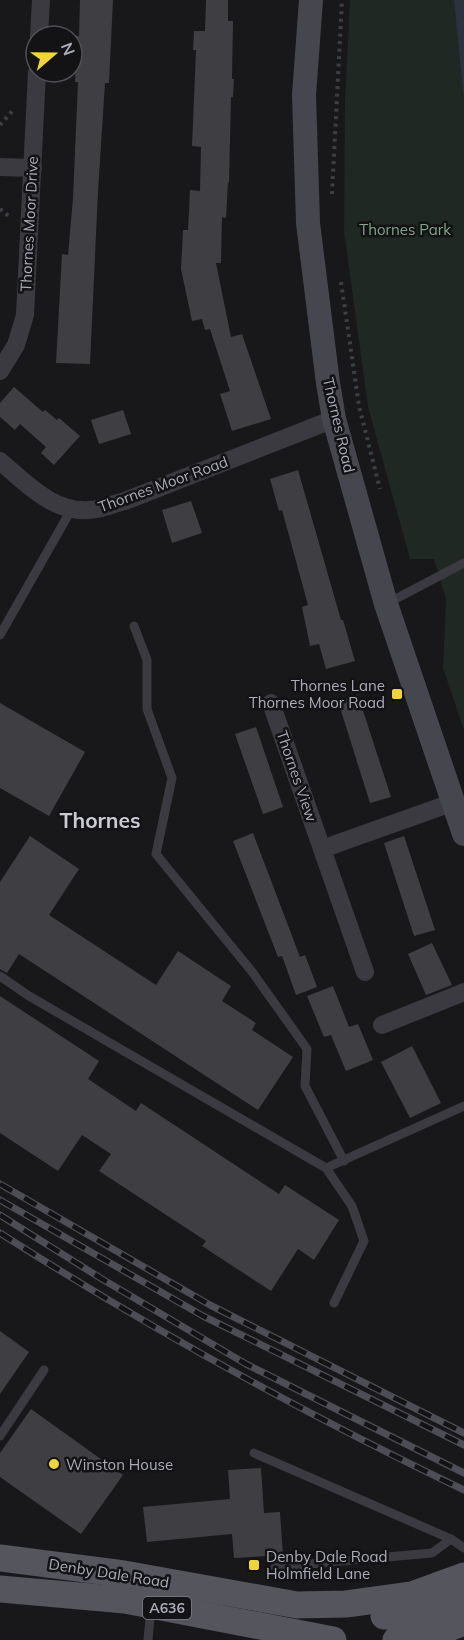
<svg xmlns="http://www.w3.org/2000/svg" width="464" height="1640" font-family="Mulish,sans-serif">
<style>
.green{fill:#1f2822}
.water{fill:#2d333e}
.building{fill:#3f3f43}
.lines{fill:none;stroke-linecap:round;stroke-linejoin:round}
.path{stroke:#3e3f45;stroke-width:4;stroke-dasharray:3 4.5;stroke-linecap:butt}
.lane{stroke:#3a3a40;stroke-width:9}
.street{stroke:#3a3a40;stroke-width:18}
.secondary{stroke:#46474e;stroke-width:24}
.primary{stroke:#54555d;stroke-width:27}
.rail-casing{stroke:#4d4e55;stroke-width:7}
.rail{stroke:#131214;stroke-width:4.5;stroke-dasharray:14;stroke-linecap:butt}
.poi-dot{fill:#f1d538;stroke:#131214;stroke-width:2}
.labels{text-anchor:middle;dominant-baseline:central;stroke-width:5;stroke-linejoin:round;paint-order:stroke}
.shield{fill:#131214;stroke:#7d7e88;stroke-width:1.5}
.shield-label{font-size:14px;font-weight:bold;fill:#aaacb9}
.street-label{font-size:15px;fill:#aaacb9;stroke:#131214}
.park-label{font-size:15px;fill:#81a489;stroke:#131214}
.poi-label{font-size:15px;fill:#aaacb9;stroke:#131214;text-anchor:start}
.district-label{font-size:21px;font-weight:bold;fill:#cbcbd5;stroke:#131214}
</style>
<rect width="100%" height="100%" fill="#181719"/>
<path class="green" d="M350,0H464V730L443,668L446,599L434,559H410L368,407L344,231L345,100Z"/>
<path class="water" d="M454,0H464V100Z"/>
<g class="building">
<path d="M80,0H113L109,83H105L98,191L90,364L56,363L62,254L68,255L73,198L78,82H75L77,36H79Z"/>
<path d="M206,0H228V21H233L232,79H234L233,97H231L229,183L228,182L226,218L222,217L221,263H216L231,337L242,334L271,419L232,431L220,394L230,391L210,329L205,330L202,319L192,321L181,269L183,230H188L190,190L200,191L201,147L192,146L196,50H193L194,31H205Z"/>
<path d="M14,387L43,412L45,410L57,420L59,418L80,436L54,465L41,453L46,447L20,424L15,430L0,417V403Z"/>
<path d="M123,410L131,434L99,444L91,420Z"/>
<path d="M298,470L341,620H343L355,661L326,669L319,644L310,646L302,607L308,605L282,510L279,511L270,479Z"/>
<path d="M191,501L202,533L172,543L162,510Z"/>
<path d="M358,695L391,797L370,803L338,701Z"/>
<path d="M0,703L85,752L49,816L0,788Z"/>
<path d="M256,727L283,807L263,814L235,734Z"/>
<path d="M253,833L300,957L305,955L317,987L296,995L282,956L278,957L233,841Z"/>
<path d="M30,836L79,869L49,915L156,985L178,951L231,986L222,1001L256,1023L252,1030L293,1057L258,1110L19,954L7,973L0,969V882Z"/>
<path d="M404,836L435,930L414,936L384,843Z"/>
<path d="M432,943L452,985L426,995L408,954Z"/>
<path d="M333,986L349,1027L358,1024L373,1060L346,1071L331,1035L324,1037L307,996Z"/>
<path d="M0,996L99,1061L88,1079L136,1111L141,1103L279,1194L285,1185L339,1220L314,1260L298,1249L271,1291L202,1246L206,1241L99,1171L111,1154L82,1135L58,1171L0,1133Z"/>
<path d="M412,1046L441,1103L410,1118L381,1062Z"/>
<path d="M0,1331L29,1352L0,1394Z"/>
<path d="M31,1409L123,1475L81,1534L0,1477V1453Z"/>
<path d="M261,1468L264,1513L280,1512L283,1555L234,1558L232,1534L147,1542L143,1507L230,1499L228,1470Z"/>
</g>
<g class="lines">
<g class="path">
<path d="M0,125L15,108"/>
<path d="M332,194L342,0"/>
<path d="M0,209L11,218"/>
<path d="M341,282L359,406L380,489"/>
</g>
<g class="lane">
<path d="M386,604L464,563"/>
<path d="M134,626L147,660V709L172,778L156,854L253,973L307,1049L305,1086L344,1161"/>
<path d="M0,635L71,510"/>
<path d="M0,976L29,996L326,1168L352,1206L364,1241L334,1303"/>
<path d="M326,1168L464,1106"/>
<path d="M0,1436L44,1370"/>
<path d="M254,1453L451,1539L464,1548"/>
<path d="M275,1567L432,1553L451,1539"/>
<path d="M148,1640L151,1608"/>
</g>
<g class="street">
<path d="M39,36L41,0"/>
<path d="M0,167L33,168"/>
<path d="M0,371L16,345L25,315L37,72"/>
<path d="M0,461C28,485 57,517 97,509C107,507 116,503 125,501L334,419"/>
<path d="M271,703L365,972"/>
<path d="M322,849L454,802"/>
<path d="M382,1025L464,992"/>
</g>
<path class="secondary" d="M311,0L304,95L308,223L328,383L334,419L386,604L464,834"/>
<g class="primary">
<path d="M0,1558L124,1574L297,1605L346,1604L412,1595L464,1576"/>
<path d="M0,1589L125,1600L333,1640"/>
<path d="M384,1616C411,1616 438,1609 464,1600"/>
<path d="M396,1640L429,1636L464,1622"/>
</g>
<defs>
<g id="rail">
<path d="M0,1184L210,1305L464,1433"/>
<path d="M0,1200L203,1316L464,1445"/>
<path d="M0,1215L102,1279L246,1364L464,1473"/>
<path d="M0,1233C149,1328 305,1414 464,1490"/>
</g>
</defs>
<use href="#rail" class="rail-casing"/>
<use href="#rail" class="rail"/>
</g>
<g class="poi-dot">
<rect x="391" y="688" width="12" height="12" rx="3"/>
<circle cx="54" cy="1464" r="6"/>
<rect x="248" y="1559" width="12" height="12" rx="3"/>
</g>
<g class="labels">
<rect class="shield" x="143" y="1597" width="48" height="22" rx="4.5"/>
<g class="shield-label">
<text x="167" y="1608">A636</text>
</g>
<g class="street-label">
<text transform="translate(29 224) rotate(-87)">Thornes Moor Drive</text>
<text transform="translate(339 425) rotate(77)">Thornes Road</text>
<text transform="translate(163 484) rotate(-20)">Thornes Moor Road</text>
<text transform="translate(297 776) rotate(71)">Thornes View</text>
<text transform="translate(109 1573) rotate(9)">Denby Dale Road</text>
</g>
<g class="park-label">
<text x="405" y="229">Thornes Park</text>
</g>
<g class="poi-label">
<text x="385" y="685" text-anchor="end">Thornes Lane<tspan x="385" dy="17">Thornes Moor Road</tspan></text>
<text x="66" y="1464">Winston House</text>
<text x="266" y="1556">Denby Dale Road<tspan x="266" dy="17">Holmfield Lane</tspan></text>
</g>
<g class="district-label">
<text x="100" y="820">Thornes</text>
</g>
</g>
<g transform="translate(54 54) rotate(70)"><circle r="28" fill="#131214" stroke="#4f5056" stroke-width="1.5"/>
<path d="M0-4.5L10 22L0 15L-10 22Z" fill="#f1d538"/>
<text y="-9" font-size="16" font-weight="bold" text-anchor="middle" fill="#aaacb9">N</text>
</g>
</svg>
